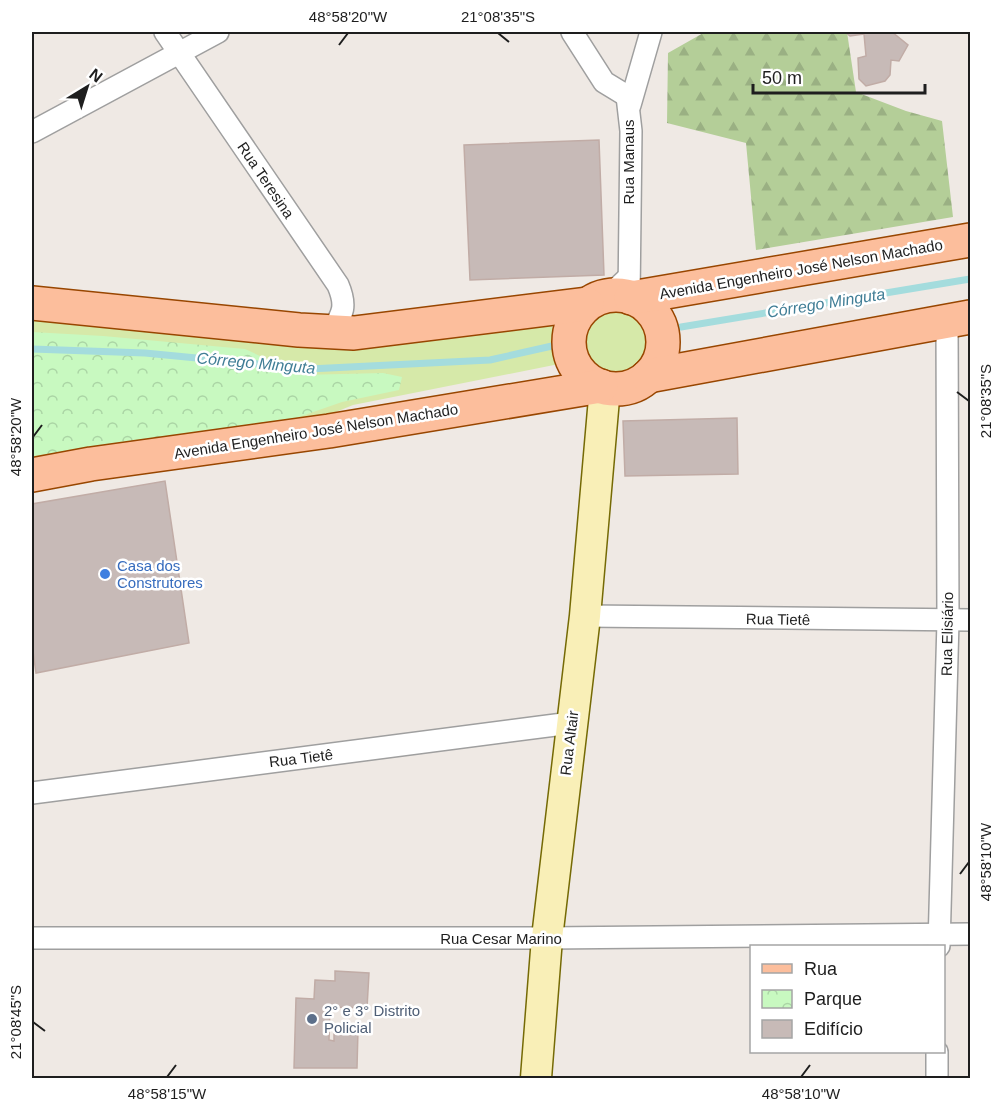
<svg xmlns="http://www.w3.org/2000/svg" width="1002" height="1110" font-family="Arial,sans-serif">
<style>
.grass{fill:#d6e9a9}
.forest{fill:url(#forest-firs)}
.park{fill:url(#park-crowns)}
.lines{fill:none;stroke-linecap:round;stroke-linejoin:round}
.stream{stroke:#a4dcdd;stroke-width:7}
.building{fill:#c7bab7;stroke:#c1aca6;stroke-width:1.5}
.street-casing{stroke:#9f9f9f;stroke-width:24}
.secondary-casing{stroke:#756a05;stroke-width:33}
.primary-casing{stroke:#984600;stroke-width:36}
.street{stroke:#fff;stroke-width:21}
.secondary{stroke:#f9efb7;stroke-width:30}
.primary{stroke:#fcbe9c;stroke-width:33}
.ticks{fill:none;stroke:#1e1e1e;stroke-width:2}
.shop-dot{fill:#3f7fe0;stroke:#fff;stroke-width:2}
.service-dot{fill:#5c6f8a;stroke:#fff;stroke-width:2}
.labels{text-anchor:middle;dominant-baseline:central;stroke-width:5;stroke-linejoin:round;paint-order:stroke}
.street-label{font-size:15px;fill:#1e1e1e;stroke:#fff}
.shop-label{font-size:15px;fill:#366cbe;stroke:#fff;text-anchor:start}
.service-label{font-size:15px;fill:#4e5e75;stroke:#fff;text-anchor:start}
.water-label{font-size:16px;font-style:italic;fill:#417e96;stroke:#fff}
.neatline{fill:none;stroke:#1e1e1e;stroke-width:2}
.ticks-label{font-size:15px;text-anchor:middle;fill:#1e1e1e}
</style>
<defs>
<pattern id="forest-firs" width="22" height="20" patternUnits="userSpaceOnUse" patternTransform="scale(1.5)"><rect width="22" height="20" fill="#b4ce98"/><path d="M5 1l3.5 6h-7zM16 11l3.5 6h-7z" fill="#9ab083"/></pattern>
<pattern id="park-crowns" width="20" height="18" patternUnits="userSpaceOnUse" patternTransform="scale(1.5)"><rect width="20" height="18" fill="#c8f9c0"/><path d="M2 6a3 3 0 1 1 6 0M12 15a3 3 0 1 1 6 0" fill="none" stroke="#abd5a5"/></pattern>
</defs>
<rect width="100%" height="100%" fill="#efe9e4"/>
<g class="grass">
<circle cx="618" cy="343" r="33"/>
<path d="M32,311L197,330L551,319L559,364L353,405L299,427L32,462Z"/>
</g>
<path class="forest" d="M705,32H847L856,92L906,111L942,121L953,217L756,250L746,143L667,123L668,53Z"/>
<path class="park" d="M32,332L103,336L245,349L301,375L383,373L402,377L399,390L342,402L296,418L32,456Z"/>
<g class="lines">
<g class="stream">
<path d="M681,327L970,279"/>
<path d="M32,349L145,353L309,369L490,360L552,346"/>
</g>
</g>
<g class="building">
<path d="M845,32H892L908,45L899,61L891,60L890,75L885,81L866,86L859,79L858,58L866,56L864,34L850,36Z"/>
<path d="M599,140L604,275L470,280L464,145Z"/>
<path d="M737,418L738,474L625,476L623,421Z"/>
<path d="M165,481L189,643L36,673L32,644V504Z"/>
<path d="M335,971L369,973L367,1008L330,1007L329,1040L334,1041V1029L358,1030L357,1068H294L296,998L314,999L315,980L335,981Z"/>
</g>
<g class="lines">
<defs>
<g id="street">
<path d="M165,32L338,285C347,306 343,313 332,332"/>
<path d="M572,32L604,82L627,96"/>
<path d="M627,96L631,131L629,297"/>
<path d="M627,97L630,105L651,32"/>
<path d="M32,132L218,32"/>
<path d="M610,295L628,278"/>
<path d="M585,616L970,620"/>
<path d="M32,793L571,723"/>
<path d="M32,938H547L970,934"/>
<path d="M939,946L948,621L947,321"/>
<path d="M937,1078V1052"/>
</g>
<path id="secondary" d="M536,1078L547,938L585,616L605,387"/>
<g id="primary">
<circle cx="616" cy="342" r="47"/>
<path d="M631,298L970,240"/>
<path d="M32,303L299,330L354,333L587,304"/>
<path d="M648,376L970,317"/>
<path d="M32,475L91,464L329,431L601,386"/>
</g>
</defs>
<use href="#street" class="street-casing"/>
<use href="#secondary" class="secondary-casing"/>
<use href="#primary" class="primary-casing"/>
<use href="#street" class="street"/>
<use href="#secondary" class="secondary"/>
<use href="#primary" class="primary"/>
</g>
<path class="ticks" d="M498,33L509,42M339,45L348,33M957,392L969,401M33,437L42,425M960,874L969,862M33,1022L45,1031M167,1077L176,1065M801,1077L810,1065"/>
<circle class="shop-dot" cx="105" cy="574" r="6"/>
<circle class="service-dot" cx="312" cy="1019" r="6"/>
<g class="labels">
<g class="street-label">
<text transform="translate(628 162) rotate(-90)">Rua Manaus</text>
<text transform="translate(266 180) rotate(56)">Rua Teresina</text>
<text transform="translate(801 269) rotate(-10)">Avenida Engenheiro José Nelson Machado</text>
<text transform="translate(316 431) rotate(-9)">Avenida Engenheiro José Nelson Machado</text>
<text transform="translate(778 619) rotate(1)">Rua Tietê</text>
<text transform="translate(947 634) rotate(-89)">Rua Elisiário</text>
<text transform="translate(569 743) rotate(-83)">Rua Altair</text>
<text transform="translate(301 758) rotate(-7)">Rua Tietê</text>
<text x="501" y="938">Rua Cesar Marino</text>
</g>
<g class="shop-label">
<text x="117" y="565">Casa dos<tspan x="117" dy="17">Construtores</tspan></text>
</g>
<g class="service-label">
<text x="324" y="1010">2° e 3° Distrito<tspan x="324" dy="17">Policial</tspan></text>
</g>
<g class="water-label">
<text transform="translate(826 303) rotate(-9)">Córrego Minguta</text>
<text transform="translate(256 363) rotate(5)">Córrego Minguta</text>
</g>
</g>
<rect width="1002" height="1110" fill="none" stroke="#ffffff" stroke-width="66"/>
<rect x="750" y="945" width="195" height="108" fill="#ffffff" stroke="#a5a5a5" stroke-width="1.5"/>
<rect x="762" y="964" width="30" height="9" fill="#fcbe9c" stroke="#a5a5a5" stroke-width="1.5"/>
<text x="804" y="975" font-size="18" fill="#1e1e1e">Rua</text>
<rect x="762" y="990" width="30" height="18" fill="url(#park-crowns)" stroke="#a5a5a5" stroke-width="1.5"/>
<text x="804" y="1005" font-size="18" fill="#1e1e1e">Parque</text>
<rect x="762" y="1020" width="30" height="18" fill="#c7bab7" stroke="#a5a5a5" stroke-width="1.5"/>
<text x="804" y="1035" font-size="18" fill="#1e1e1e">Edifício</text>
<g transform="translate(87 87) rotate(38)" stroke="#ffffff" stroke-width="4.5" paint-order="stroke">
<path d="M0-4.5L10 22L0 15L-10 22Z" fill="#1e1e1e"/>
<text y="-9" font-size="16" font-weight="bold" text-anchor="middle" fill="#1e1e1e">N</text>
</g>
<path d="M753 84v9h172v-9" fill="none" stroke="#1e1e1e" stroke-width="3"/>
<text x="762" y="84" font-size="18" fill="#1e1e1e" stroke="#ffffff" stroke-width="4.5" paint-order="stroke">50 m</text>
<rect x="33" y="33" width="936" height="1044" class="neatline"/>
<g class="ticks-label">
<text x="348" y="22">48°58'20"W</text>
<text x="498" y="22">21°08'35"S</text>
<text transform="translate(986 401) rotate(-90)" y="5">21°08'35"S</text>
<text transform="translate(16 437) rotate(-90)" y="5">48°58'20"W</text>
<text transform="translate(986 862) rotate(-90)" y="5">48°58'10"W</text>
<text transform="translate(16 1022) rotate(-90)" y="5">21°08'45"S</text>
<text x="167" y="1099">48°58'15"W</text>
<text x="801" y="1099">48°58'10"W</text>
</g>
</svg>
